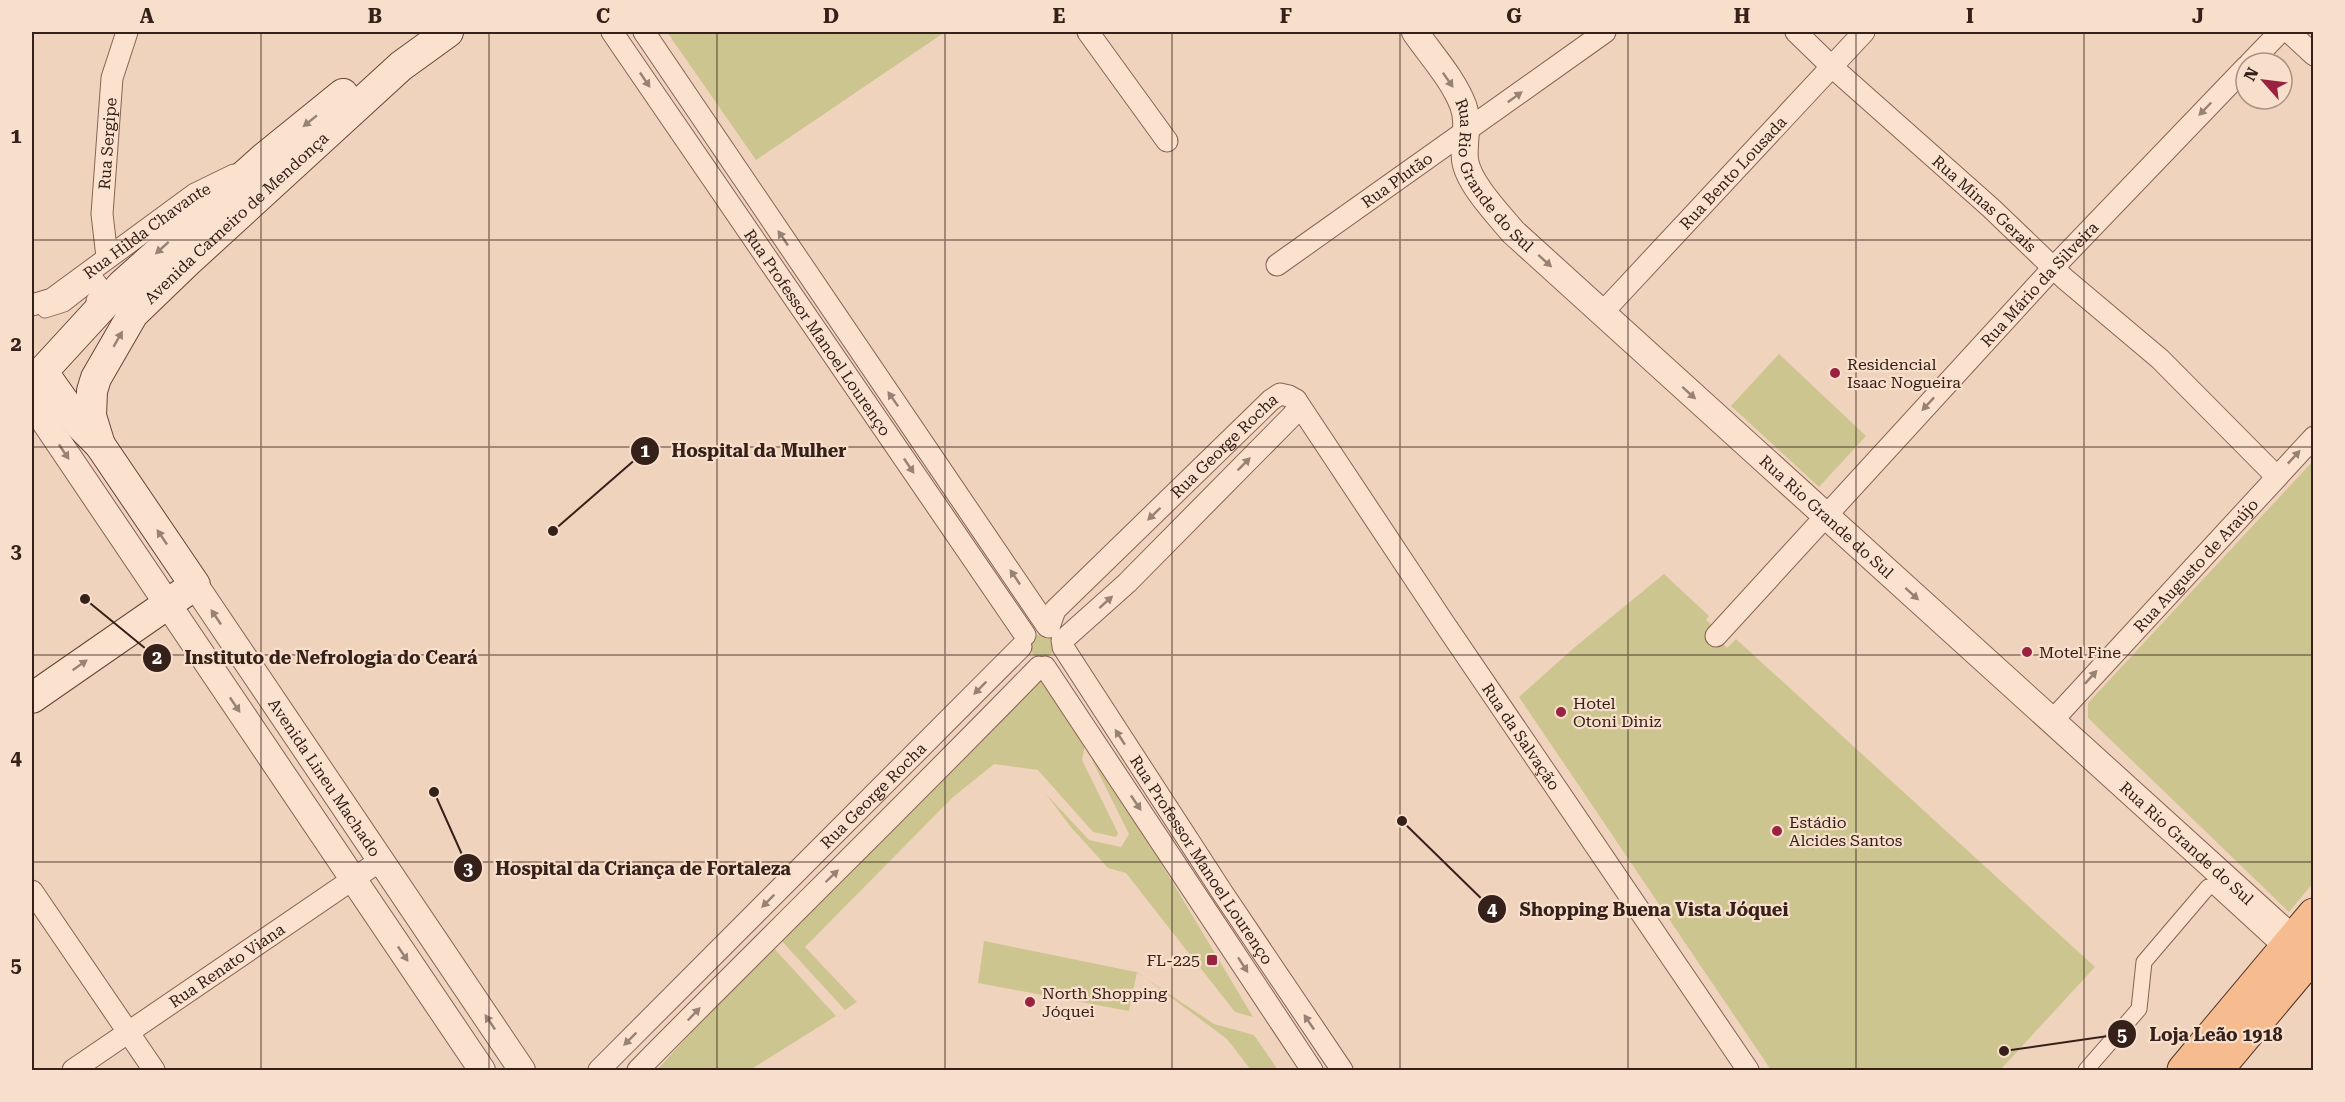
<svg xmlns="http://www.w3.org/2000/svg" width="2345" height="1102" font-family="'Roboto Serif',serif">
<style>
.green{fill:#cdc590}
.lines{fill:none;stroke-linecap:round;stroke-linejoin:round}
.pedestrian-casing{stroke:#876355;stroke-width:17}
.minor-casing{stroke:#876355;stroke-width:23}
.tertiary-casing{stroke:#876355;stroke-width:28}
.secondary-casing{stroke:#694438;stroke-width:32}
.primary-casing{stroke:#54332a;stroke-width:35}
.pedestrian{stroke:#fae2cf;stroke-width:15}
.minor{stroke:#fae2cf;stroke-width:21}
.tertiary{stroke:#fae2cf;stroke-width:26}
.secondary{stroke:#fae2cf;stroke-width:30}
.primary{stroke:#f6bc90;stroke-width:33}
.oneway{fill:#988274}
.grid{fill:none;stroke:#36211a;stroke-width:1.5;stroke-opacity:0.55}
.poi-dot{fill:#992241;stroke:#f7dfcb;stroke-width:2}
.labels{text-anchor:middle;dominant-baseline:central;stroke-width:4.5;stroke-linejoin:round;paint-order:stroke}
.street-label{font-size:16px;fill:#36211a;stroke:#f7dfcb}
.poi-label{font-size:16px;fill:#36211a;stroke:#f7dfcb;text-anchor:start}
.leader{fill:none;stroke:#36211a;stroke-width:2}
.callout-dot{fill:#36211a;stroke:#f7dfcb;stroke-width:2}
.mark-label{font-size:18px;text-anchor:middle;font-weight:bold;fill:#fff}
.callout-label{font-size:18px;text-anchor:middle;font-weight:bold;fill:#36211a;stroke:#f7dfcb;stroke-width:4.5;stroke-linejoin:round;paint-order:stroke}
.neatline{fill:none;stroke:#36211a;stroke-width:2}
.grid-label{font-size:20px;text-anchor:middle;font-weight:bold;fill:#36211a}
</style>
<rect width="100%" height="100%" fill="#efd3bc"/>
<g class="green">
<path d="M667,32H945L756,160Z"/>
<path d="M1779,354L1866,436L1819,487L1731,406Z"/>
<path d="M2313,461V883L2289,912L2088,718V703Z"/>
<path d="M1664,574L1709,616L1706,620L1714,627L1711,631L1727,648L1736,639L2095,967L2000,1070H1771L1519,697L1575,647Z"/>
<circle cx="1042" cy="646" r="12"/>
<path d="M1044,676L1086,739L1082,760L1118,833L1116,837L1093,832L1038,770L994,764L952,798L805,947L857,1002L845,1010L779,938Z"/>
<path d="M1094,751L1253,1017L1235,1012L1126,873L1108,868L1070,826L1046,794L1089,840L1121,847L1129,834L1092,760Z"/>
<path d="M984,941L1136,972L1214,1024L1254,1035L1278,1070H1251L1227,1039L1137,972L1129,1011L978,983Z"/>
<path d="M771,945L836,1016L750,1070H657Z"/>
</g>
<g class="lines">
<defs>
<g id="pedestrian">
<path d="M45,310L64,304L96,279L104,289L94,300"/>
<path d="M2086,1070L2139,1009L2144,962L2208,887H2215L2275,942L2276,950L2270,956"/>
</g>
<g id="minor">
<path id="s1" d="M612,32L1025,635"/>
<path d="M644,32L1047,626"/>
<path d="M1088,32L1167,141"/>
<path id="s2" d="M1796,32L1831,66L1991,208L2065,279L2160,359L2276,476"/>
<path d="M2289,32L2314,55"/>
<path d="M2250,63L2280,32"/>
<path id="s3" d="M107,257L102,214L112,78L127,32"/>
<path id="s4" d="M1277,265L1605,32"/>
<path id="s5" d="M32,305L52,299L195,194L234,175"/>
<path id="s6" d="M1602,313L1864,32"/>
<path id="s7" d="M1296,400L1444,623L1748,1070"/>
<path id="s8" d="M1049,627L1055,610L1271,400L1280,394L1289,396L1296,400L1297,409L1292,416L1127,583L1062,641"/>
<path id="s9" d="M1716,636L2053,268L2246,67"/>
<path id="s10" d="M1063,647L1222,892L1342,1070"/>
<path d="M1045,667L1312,1070"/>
<path id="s11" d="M2052,721L2314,437"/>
<path d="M32,891L154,1070"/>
<path id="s12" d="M73,1070L381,860"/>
<path id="s13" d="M599,1070L1021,647"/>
<path d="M638,1070C771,935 907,803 1039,667"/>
</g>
<g id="tertiary">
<path id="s14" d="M1415,32C1431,55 1453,79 1463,105C1470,124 1463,141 1465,160C1468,183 1498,214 1513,232L2306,951"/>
<path d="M32,403L482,1070"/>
<path id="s15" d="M195,585L522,1070"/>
</g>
<g id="secondary">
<path d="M32,383L122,285L264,158L343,94"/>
<path id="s16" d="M100,445L91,416L92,391L96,378L133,314L187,262L401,66L448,32"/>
<path d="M32,698L195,585L100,445L81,426L42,371"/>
</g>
<g id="primary">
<path d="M2184,1070L2314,915"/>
<path d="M2216,1070L2314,953"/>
</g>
</defs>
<use href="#pedestrian" class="pedestrian-casing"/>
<use href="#minor" class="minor-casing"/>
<use href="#tertiary" class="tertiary-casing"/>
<use href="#secondary" class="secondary-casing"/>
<use href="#primary" class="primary-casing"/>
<use href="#pedestrian" class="pedestrian"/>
<use href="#minor" class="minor"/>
<use href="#tertiary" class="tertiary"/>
<use href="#secondary" class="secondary"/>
<use href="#primary" class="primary"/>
</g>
<defs><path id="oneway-solid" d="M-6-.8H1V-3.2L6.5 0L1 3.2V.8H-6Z" transform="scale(1.5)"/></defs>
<g class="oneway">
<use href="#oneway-solid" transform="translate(645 80) rotate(56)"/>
<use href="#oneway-solid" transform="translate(1448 80) rotate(55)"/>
<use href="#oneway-solid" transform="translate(1515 97) rotate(-36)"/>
<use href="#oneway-solid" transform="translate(2205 109) rotate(134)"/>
<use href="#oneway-solid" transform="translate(310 121) rotate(141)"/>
<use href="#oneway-solid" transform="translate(783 238) rotate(-124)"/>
<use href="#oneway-solid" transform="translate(162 248) rotate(138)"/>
<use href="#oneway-solid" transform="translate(1545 261) rotate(42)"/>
<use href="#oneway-solid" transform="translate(118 339) rotate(-60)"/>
<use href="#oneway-solid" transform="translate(1689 393) rotate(42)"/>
<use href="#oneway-solid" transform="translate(893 399) rotate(-125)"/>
<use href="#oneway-solid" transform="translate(1928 404) rotate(133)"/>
<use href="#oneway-solid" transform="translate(64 452) rotate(56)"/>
<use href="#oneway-solid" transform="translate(2294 457) rotate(-47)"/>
<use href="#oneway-solid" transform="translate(1244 464) rotate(-45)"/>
<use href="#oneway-solid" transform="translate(909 466) rotate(56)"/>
<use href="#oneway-solid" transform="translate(1154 514) rotate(136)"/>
<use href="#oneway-solid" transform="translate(162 537) rotate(-124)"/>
<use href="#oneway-solid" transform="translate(1015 577) rotate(-124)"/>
<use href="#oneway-solid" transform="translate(1912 594) rotate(42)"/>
<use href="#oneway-solid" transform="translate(1106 602) rotate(-42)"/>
<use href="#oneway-solid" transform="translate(216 617) rotate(-124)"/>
<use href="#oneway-solid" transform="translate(80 665) rotate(-35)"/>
<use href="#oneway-solid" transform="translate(2091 677) rotate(-48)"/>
<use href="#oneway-solid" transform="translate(980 688) rotate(135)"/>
<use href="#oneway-solid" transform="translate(235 705) rotate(56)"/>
<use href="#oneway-solid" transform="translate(1120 737) rotate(-123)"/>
<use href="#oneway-solid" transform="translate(1136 803) rotate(56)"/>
<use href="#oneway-solid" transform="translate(832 876) rotate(-44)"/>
<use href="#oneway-solid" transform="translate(768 901) rotate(135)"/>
<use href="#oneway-solid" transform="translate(403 954) rotate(56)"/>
<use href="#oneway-solid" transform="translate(1243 965) rotate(57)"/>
<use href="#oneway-solid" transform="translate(694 1014) rotate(-46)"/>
<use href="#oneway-solid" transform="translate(490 1022) rotate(-124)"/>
<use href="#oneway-solid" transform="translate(1309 1022) rotate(-124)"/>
<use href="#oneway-solid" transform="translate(630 1039) rotate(135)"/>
</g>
<path class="grid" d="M261,32V1070M489,32V1070M717,32V1070M945,32V1070M1172,32V1070M1400,32V1070M1628,32V1070M1856,32V1070M2084,32V1070M32,240H2314M32,447H2314M32,655H2314M32,862H2314"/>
<g class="poi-dot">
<circle cx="1835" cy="373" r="6"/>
<circle cx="2027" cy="652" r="6"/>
<circle cx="1561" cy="712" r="6"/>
<circle cx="1777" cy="831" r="6"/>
<rect x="1206" y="954" width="12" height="12" rx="3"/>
<circle cx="1030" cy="1002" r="6"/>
</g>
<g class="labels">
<g class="street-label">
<text stroke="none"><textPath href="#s3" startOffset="114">Rua Sergipe</textPath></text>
<text stroke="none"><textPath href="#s6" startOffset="192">Rua Bento Lousada</textPath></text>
<text stroke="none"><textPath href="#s14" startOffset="168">Rua Rio Grande do Sul</textPath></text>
<text stroke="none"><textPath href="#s4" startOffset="147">Rua Plutão</textPath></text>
<text stroke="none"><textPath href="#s2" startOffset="255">Rua Minas Gerais</textPath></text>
<text stroke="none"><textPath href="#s16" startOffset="284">Avenida Carneiro de Mendonça</textPath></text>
<text stroke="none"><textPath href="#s5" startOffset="138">Rua Hilda Chavante</textPath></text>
<text stroke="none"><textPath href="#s9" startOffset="478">Rua Mário da Silveira</textPath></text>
<text stroke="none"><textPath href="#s1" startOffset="364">Rua Professor Manoel Lourenço</textPath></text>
<text stroke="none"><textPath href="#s8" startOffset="254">Rua George Rocha</textPath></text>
<text stroke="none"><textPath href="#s14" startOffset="654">Rua Rio Grande do Sul</textPath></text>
<text stroke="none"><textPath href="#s11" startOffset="212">Rua Augusto de Araújo</textPath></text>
<text stroke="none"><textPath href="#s7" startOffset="405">Rua da Salvação</textPath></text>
<text stroke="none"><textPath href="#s15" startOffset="232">Avenida Lineu Machado</textPath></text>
<text stroke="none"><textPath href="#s13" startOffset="388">Rua George Rocha</textPath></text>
<text stroke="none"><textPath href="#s14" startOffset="1140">Rua Rio Grande do Sul</textPath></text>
<text stroke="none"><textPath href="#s10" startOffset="254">Rua Professor Manoel Lourenço</textPath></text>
<text stroke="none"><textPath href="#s12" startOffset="186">Rua Renato Viana</textPath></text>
</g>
<g class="poi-label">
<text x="1847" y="364">Residencial<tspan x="1847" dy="18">Isaac Nogueira</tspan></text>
<text x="2039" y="652">Motel Fine</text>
<text x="1573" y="703">Hotel<tspan x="1573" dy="18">Otoni Diniz</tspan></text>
<text x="1789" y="822">Estádio<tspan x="1789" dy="18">Alcides Santos</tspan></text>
<text x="1200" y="960" text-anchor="end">FL-225</text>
<text x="1042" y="993">North Shopping<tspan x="1042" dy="18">Jóquei</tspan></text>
</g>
</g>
<path class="leader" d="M553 531L645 451M85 599L157 658M434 792L468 868M1402 821L1492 909M2004 1051L2122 1034"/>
<g class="callout-dot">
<circle cx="553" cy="531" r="6"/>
<circle cx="85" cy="599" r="6"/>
<circle cx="434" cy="792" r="6"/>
<circle cx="1402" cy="821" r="6"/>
<circle cx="2004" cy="1051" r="6"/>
<circle cx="645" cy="451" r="15"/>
<circle cx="157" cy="658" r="15"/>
<circle cx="468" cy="868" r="15"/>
<circle cx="1492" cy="909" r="15"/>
<circle cx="2122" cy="1034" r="15"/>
</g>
<g class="mark-label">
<text x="645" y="457">1</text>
<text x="157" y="664">2</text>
<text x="468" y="875">3</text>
<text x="1492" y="916">4</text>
<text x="2122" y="1041">5</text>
</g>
<g class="callout-label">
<text x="759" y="457">Hospital da Mulher</text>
<text x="331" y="664">Instituto de Nefrologia do Ceará</text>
<text x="643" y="875">Hospital da Criança de Fortaleza</text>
<text x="1654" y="916">Shopping Buena Vista Jóquei</text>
<text x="2216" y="1041">Loja Leão 1918</text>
</g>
<rect width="2345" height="1102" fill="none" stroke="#f7dfcb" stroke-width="66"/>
<g transform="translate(2264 81) rotate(298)"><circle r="28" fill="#f7dfcb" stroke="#aa9384" stroke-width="1.5"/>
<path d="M0-4.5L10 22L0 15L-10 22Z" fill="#992241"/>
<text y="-9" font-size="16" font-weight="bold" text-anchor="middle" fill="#36211a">N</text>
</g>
<rect x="33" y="33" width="2279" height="1036" class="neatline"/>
<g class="grid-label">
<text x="147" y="23">A</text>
<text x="375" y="23">B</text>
<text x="603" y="23">C</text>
<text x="831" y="23">D</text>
<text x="1059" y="23">E</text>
<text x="1286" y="23">F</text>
<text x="1514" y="23">G</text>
<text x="1742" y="23">H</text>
<text x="1970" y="23">I</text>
<text x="2198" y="23">J</text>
<text x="16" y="143">1</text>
<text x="16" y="351">2</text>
<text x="16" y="558">3</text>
<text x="16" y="765">4</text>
<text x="16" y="972">5</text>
</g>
</svg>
